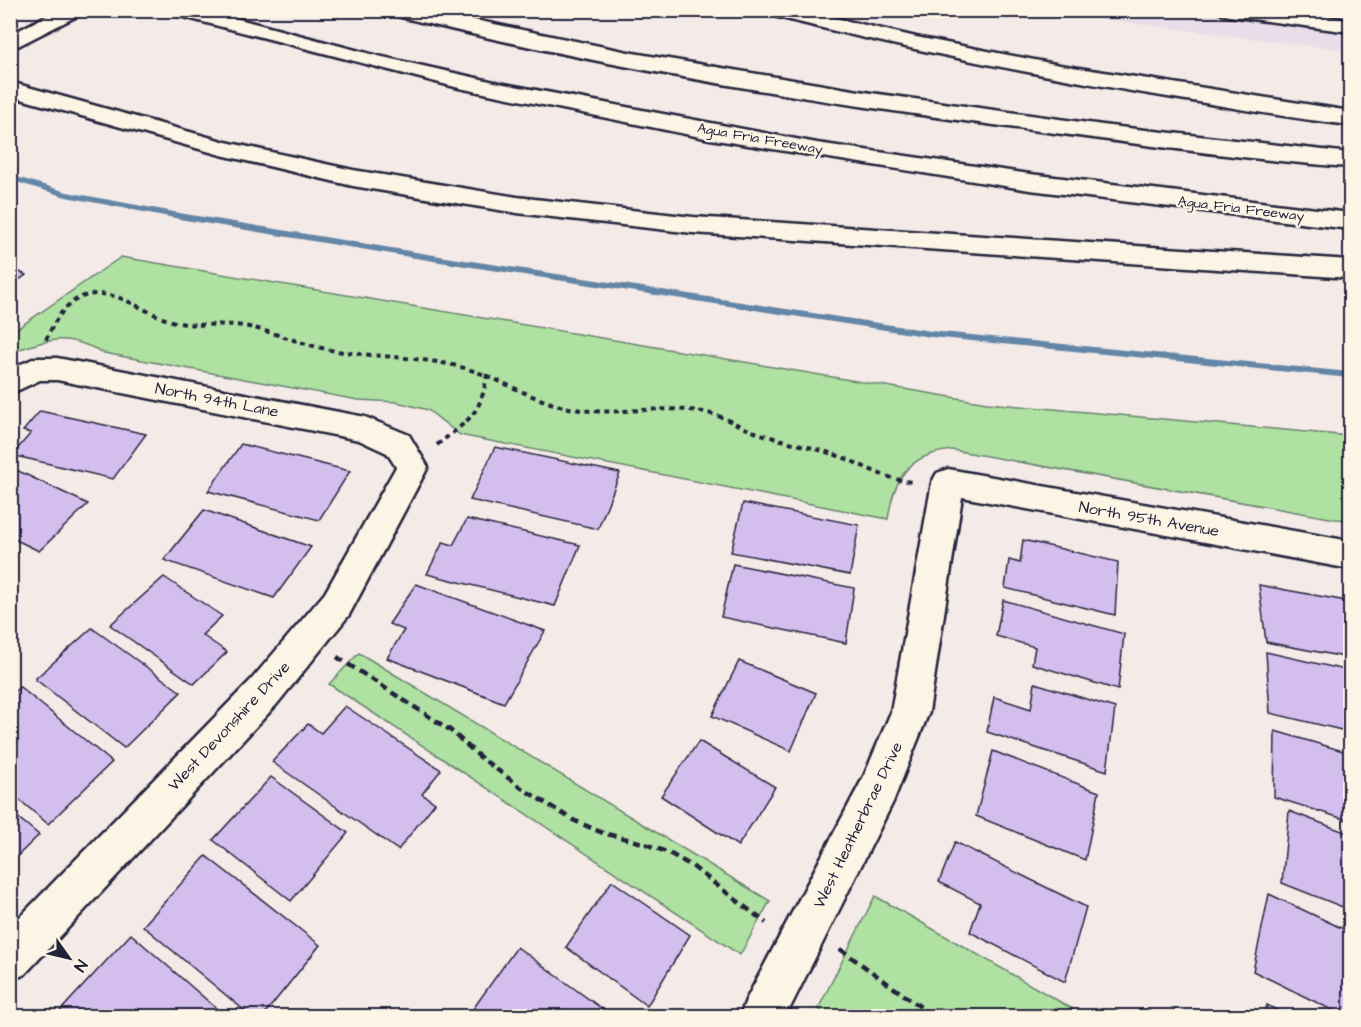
<svg xmlns="http://www.w3.org/2000/svg" width="1361" height="1027" font-family="'Architects Daughter',sans-serif">
<style>
.built{fill:#eadde9}
.green{fill:#afe1a2;stroke:#68826e;stroke-width:1.5}
.lines{fill:none;stroke-linecap:round;stroke-linejoin:round}
.stream{fill:#6486a7;fill-rule:evenodd}
.building{fill:#d4beee;stroke:#22223b;stroke-width:1.5}
.minor-casing{stroke:#22223b;stroke-width:5}
.major-casing{stroke:#22223b;stroke-width:5}
.highway-casing{stroke:#22223b;stroke-width:5}
.path-far1{stroke:#22223b;stroke-width:4;stroke-dasharray:5 4.5;stroke-linecap:butt}
.path{stroke:#22223b;stroke-width:4.5;stroke-dasharray:8 5;stroke-linecap:butt}
.minor{fill:#fcf5e5;fill-rule:evenodd}
.major{fill:#fcf5e5;fill-rule:evenodd}
.highway{fill:#fcf5e5;fill-rule:evenodd}
.labels{text-anchor:middle;dominant-baseline:central;stroke-width:4.5;stroke-linejoin:round;paint-order:stroke}
.far-street-label{font-size:14px;fill:#22223b;stroke:#fcf5e5}
.street-label{font-size:16px;fill:#22223b;stroke:#fcf5e5}
</style>
<rect width="100%" height="100%" fill="#f4eae7"/>
<filter id="ink" filterUnits="userSpaceOnUse"><feTurbulence type="fractalNoise" baseFrequency=".0167" numOctaves="2"/><feDisplacementMap in="SourceGraphic" scale="12" xChannelSelector="R" yChannelSelector="G"/><feConvolveMatrix kernelMatrix="1 2 1 2 8 2 1 2 1" color-interpolation-filters="sRGB"/></filter>
<g filter="url(#ink)">
<path class="built" d="M1037,11H1350V51Z"/>
<g class="green">
<path d="M121,257L987,403L1350,436V520L1335,519L953,450C908,454 894,478 888,519L460,435L428,410L397,402L358,400L104,353C64,332 51,339 11,352V333Z"/>
<path d="M359,653L770,901L740,955L329,684Z"/>
<path d="M875,896L1085,1016H829L818,1009Z"/>
</g>
<g class="lines">
<path class="stream" d="M10,175L67,192L185,214L452,258L931,331L1350,372V378L931,337L452,264L185,220L66,197L10,180Z"/>
</g>
<g class="building">
<path d="M10,267L26,275L10,286Z"/>
<path d="M40,411L146,434L113,479L12,455L31,433L23,431Z"/>
<path d="M241,444L350,471L319,520L208,491Z"/>
<path d="M495,447L620,473L598,529L470,500Z"/>
<path d="M10,467L88,504L39,551L10,537Z"/>
<path d="M743,503L859,525L850,575L731,552Z"/>
<path d="M204,510L311,547L274,598L164,560Z"/>
<path d="M467,519L580,545L555,606L427,574L443,542L453,545Z"/>
<path d="M1023,540L1118,562L1115,615L1005,588L1009,560L1020,563Z"/>
<path d="M733,564L854,588L846,643L721,617Z"/>
<path d="M164,577L222,616L202,635L227,652L194,684L110,625Z"/>
<path d="M416,584L545,631L504,703L387,658L404,630L389,624Z"/>
<path d="M1259,585L1346,601L1350,624V658L1266,642Z"/>
<path d="M1003,600L1124,634L1118,690L1032,664L1035,647L996,636Z"/>
<path d="M92,628L181,692L124,748L35,679Z"/>
<path d="M1266,652L1350,671V732L1270,713Z"/>
<path d="M739,661L816,693L791,751L712,716Z"/>
<path d="M1035,683L1115,708L1107,771L987,732L994,697L1031,709Z"/>
<path d="M20,687L112,762L48,824L10,792V695Z"/>
<path d="M345,706L441,770L422,794L435,803L398,850L272,762L308,724L321,733Z"/>
<path d="M1275,731L1350,753V821L1274,797Z"/>
<path d="M699,741L775,787L738,846L661,796Z"/>
<path d="M993,751L1099,792L1085,860L976,816Z"/>
<path d="M271,777L348,833L291,901L213,840Z"/>
<path d="M10,811L39,835L10,863Z"/>
<path d="M1289,811L1350,834V910L1282,883Z"/>
<path d="M955,842L1086,907L1065,982L970,932L980,903L939,882Z"/>
<path d="M206,856L320,945L263,1016H251L143,926Z"/>
<path d="M612,881L690,935L647,1006L566,947Z"/>
<path d="M1269,894L1350,932V1016H1344L1253,971Z"/>
<path d="M131,934L225,1016H66L60,1011Z"/>
<path d="M517,947L612,1016H468Z"/>
<path d="M1267,1005L1287,1016H1264Z"/>
</g>
<g class="lines">
<defs>
<g id="minor">
<path d="M1219,10H1281L1350,20V32L1229,16L1222,14Z"/>
<path d="M35,358H57L365,417L409,435L428,467L349,615L277,704L25,974L10,981V927L251,680L325,593L396,467L387,453L359,440L57,380H40L10,394V369Z"/>
<path d="M948,469L1350,541V569L962,497L929,712L893,802L786,1016H740L746,1000L864,776L891,712L932,482L937,473Z"/>
</g>
<path id="major" d="M57,10H84L81,14L10,50V35Z"/>
<g id="highway">
<path d="M169,10H205L378,56L499,83L817,143L1030,174L1350,213V229L1030,190L710,139L459,88L172,14Z"/>
<path d="M386,10H427L633,53L871,93L1110,126L1350,153V167C1247,160 1142,144 1039,131C821,103 602,68 389,14Z"/>
<path d="M763,10H801L916,37L1060,65L1350,111V125C1293,119 1236,108 1180,99C1040,76 903,49 766,14Z"/>
<path d="M10,82L226,142L353,170L517,197L693,217L1350,260V278L693,233L517,213L353,186L221,155L10,96Z"/>
</g>
</defs>
<use href="#minor" class="minor-casing"/>
<use href="#major" class="major-casing"/>
<use href="#highway" class="highway-casing"/>
<g class="path-far1">
<path d="M46,340C56,317 70,294 98,294C127,294 151,318 180,323C203,327 226,322 249,327C281,334 310,348 343,352C381,357 419,357 457,366C498,376 533,402 574,409C620,417 667,402 712,414C727,418 740,427 755,432C784,442 815,447 844,458C867,467 887,480 913,482"/>
<path d="M437,445C468,420 481,416 487,374"/>
</g>
<g class="path">
<path d="M337,657L450,730L480,757L523,789L573,820L603,833L643,843L669,853L692,866L766,923"/>
<path d="M840,949L933,1016"/>
</g>
<use href="#minor" class="minor"/>
<use href="#major" class="major"/>
<use href="#highway" class="highway"/>
</g>
</g>
<g class="labels">
<g class="far-street-label">
<text transform="translate(760 139) rotate(10)">Agua Fria Freeway</text>
<text transform="translate(1241 209) rotate(7)">Agua Fria Freeway</text>
</g>
<g class="street-label">
<text transform="translate(217 400) rotate(11)">North 94th Lane</text>
<text transform="translate(1149 519) rotate(10)">North 95th Avenue</text>
<text transform="translate(229 726) rotate(-47)">West Devonshire Drive</text>
<text transform="translate(858 825) rotate(-64)">West Heatherbrae Drive</text>
</g>
</g>
<rect width="1361" height="1027" fill="none" stroke="#fcf5e5" stroke-width="36"/>
<rect x="18" y="18" width="1325" height="991" fill="none" stroke="#22223b" stroke-width="2" filter="url(#ink)"/>
<g transform="translate(69 958) rotate(124)" stroke="#fcf5e5" stroke-width="4.5" paint-order="stroke">
<path d="M0-4.5L10 22L0 15L-10 22Z" fill="#22223b"/>
<text y="-9" font-size="16" font-weight="bold" text-anchor="middle" fill="#22223b">N</text>
</g>
</svg>
